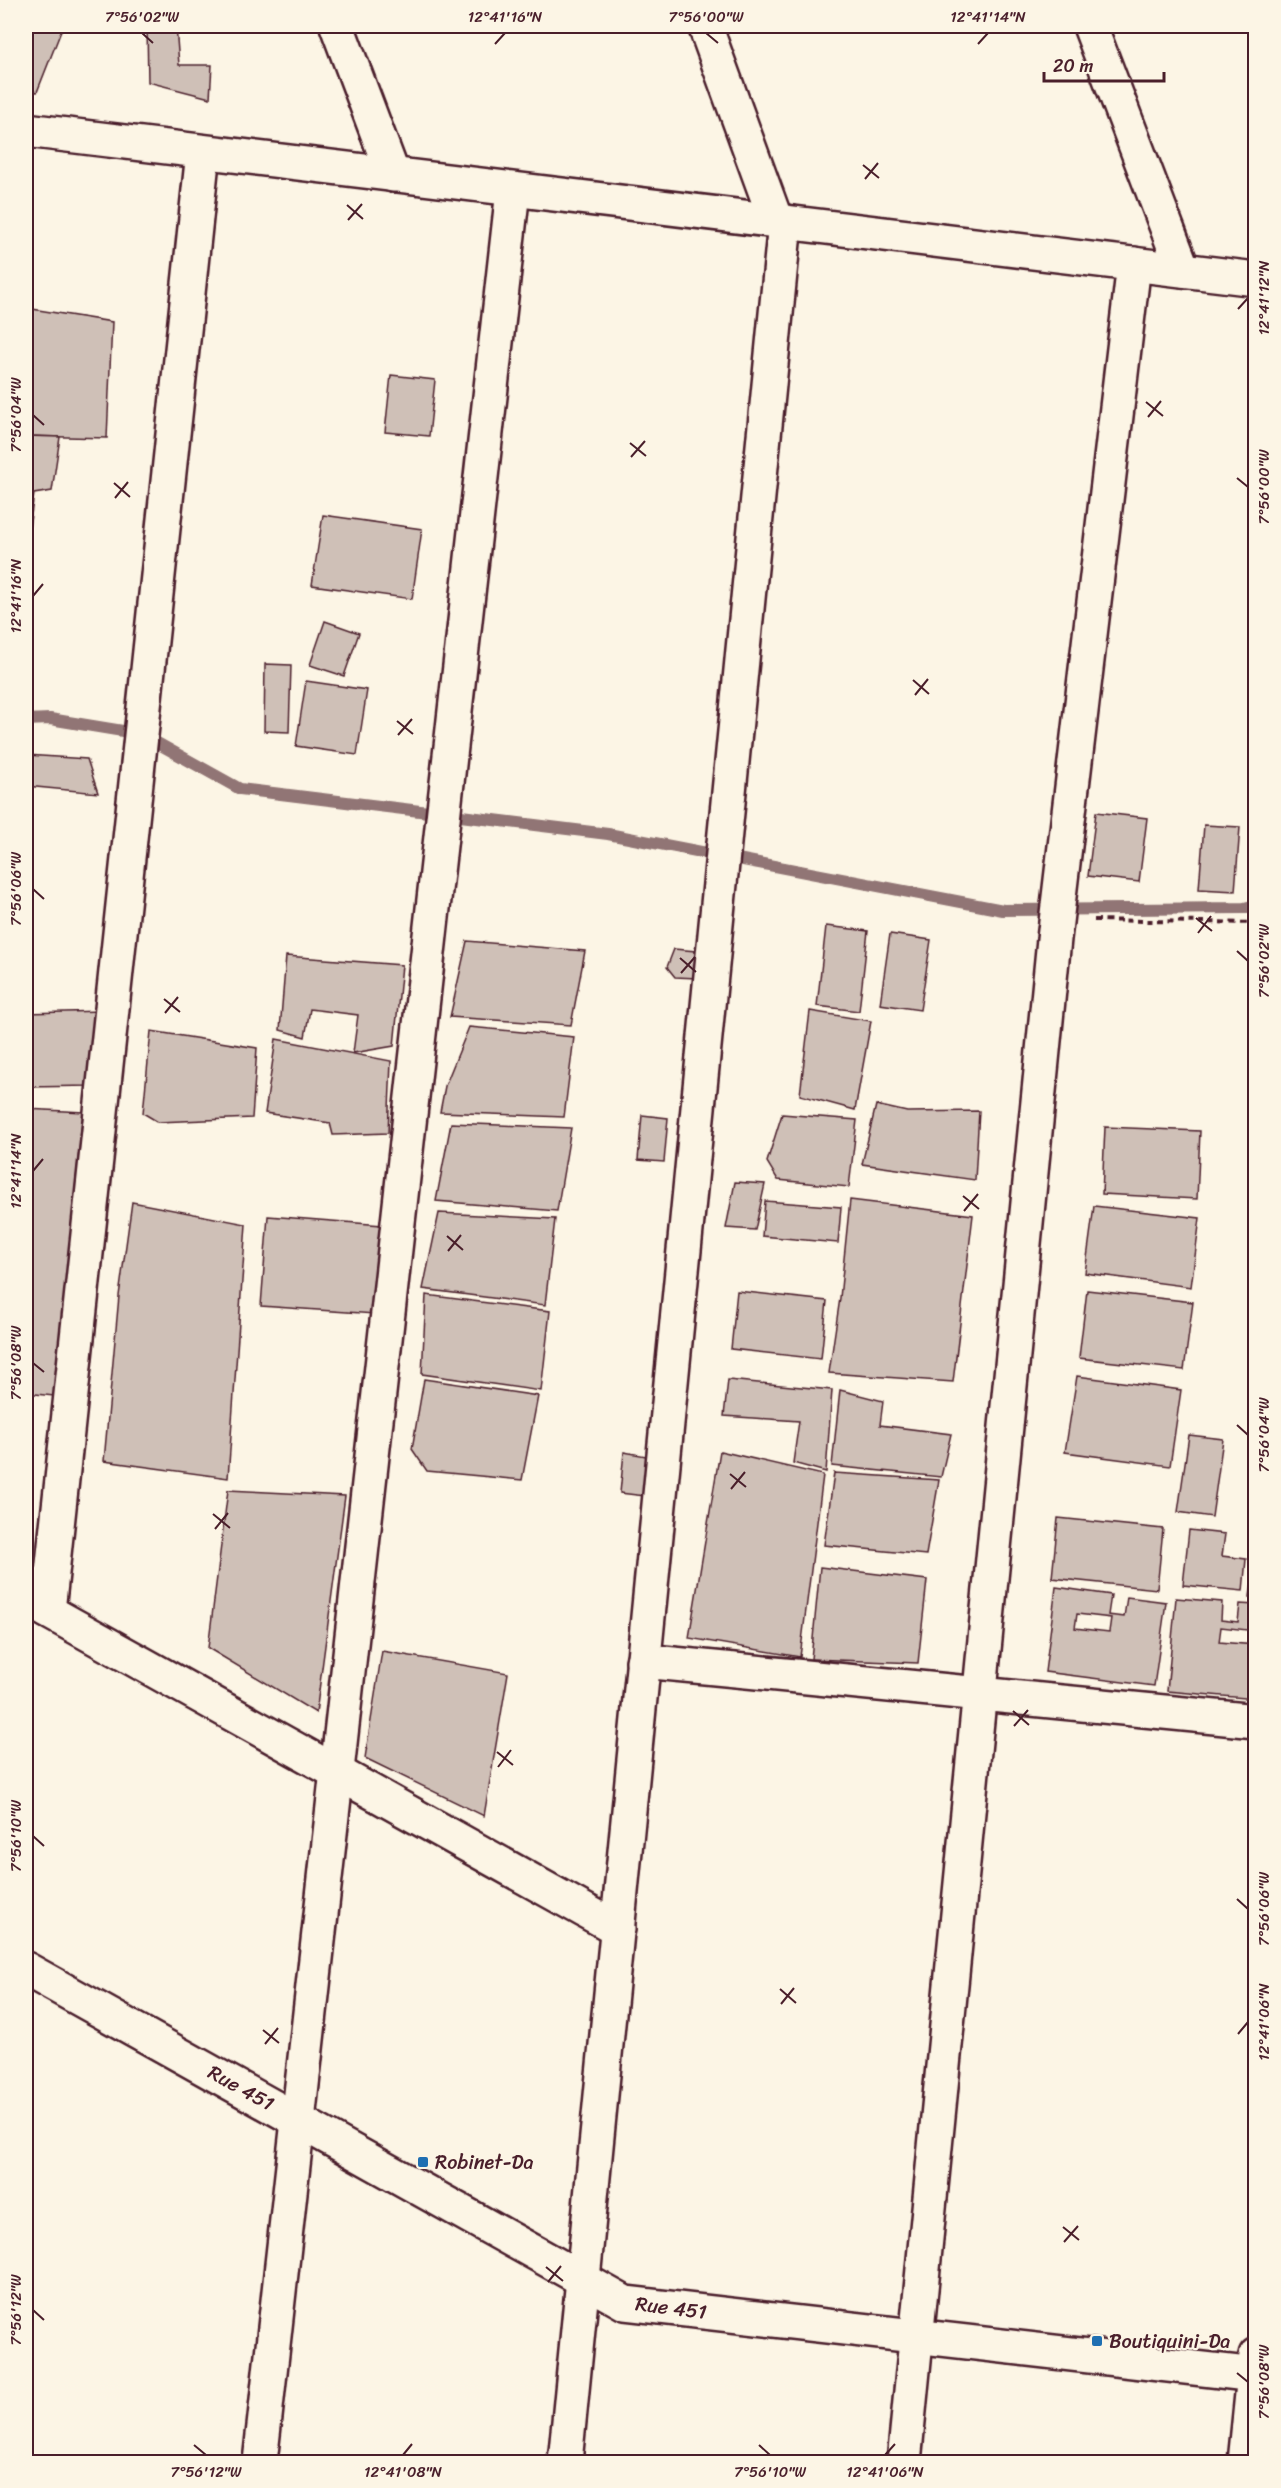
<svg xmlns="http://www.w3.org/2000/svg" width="1281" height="2488" font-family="Sriracha,sans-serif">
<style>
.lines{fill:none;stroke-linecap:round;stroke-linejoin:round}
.stream{stroke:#917474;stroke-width:12}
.building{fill:#cfc0b7;stroke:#4a1f2b;stroke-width:1.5;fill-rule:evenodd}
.minor-casing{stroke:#4a1f2b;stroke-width:38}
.path{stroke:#4a1f2b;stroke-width:4;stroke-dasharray:6 4.5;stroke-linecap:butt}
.minor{stroke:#fcf5e5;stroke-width:33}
.ticks{fill:none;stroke:#4a1f2b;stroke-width:2}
.poi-dot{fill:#1f6fb2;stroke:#fcf5e5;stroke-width:2}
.labels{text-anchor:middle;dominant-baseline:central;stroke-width:4.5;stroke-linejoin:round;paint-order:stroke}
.street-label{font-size:20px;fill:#4a1f2b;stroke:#fcf5e5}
.poi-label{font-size:20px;fill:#4a1f2b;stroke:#fcf5e5;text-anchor:start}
.neatline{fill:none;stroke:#4a1f2b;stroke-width:2}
.ticks-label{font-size:15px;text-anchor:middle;fill:#4a1f2b}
</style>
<rect width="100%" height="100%" fill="#fcf5e5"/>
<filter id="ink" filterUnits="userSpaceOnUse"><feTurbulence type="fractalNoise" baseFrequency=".0167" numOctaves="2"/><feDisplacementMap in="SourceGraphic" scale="12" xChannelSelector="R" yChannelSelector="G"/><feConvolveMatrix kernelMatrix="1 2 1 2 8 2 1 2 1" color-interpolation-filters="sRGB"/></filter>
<g filter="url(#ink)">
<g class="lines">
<path class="stream" d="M26,720L50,719L141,734L240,789L608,834L1003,910L1244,908L1256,905"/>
</g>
<g class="building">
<path d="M27,26H63L37,92L26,89Z"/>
<path d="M147,26H176L179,65H212L210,98L148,82Z"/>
<path d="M26,308L112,322L107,438L26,436Z"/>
<path d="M391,375L435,380L429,436L385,432Z"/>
<path d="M26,436L60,437L52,491L34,494L26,550Z"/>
<path d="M323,515L422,529L412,599L312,585Z"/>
<path d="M325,621L359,633L344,676L310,665Z"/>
<path d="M265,664L291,665L289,732L264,731Z"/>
<path d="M306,681L367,690L357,755L296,746Z"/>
<path d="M26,755L87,759L98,793L26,786Z"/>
<path d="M1096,812L1147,818L1139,882L1088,876Z"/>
<path d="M1204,825L1240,827L1235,891L1199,889Z"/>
<path d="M826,926L868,931L859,1011L817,1006Z"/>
<path d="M890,934L931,940L920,1010L880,1004Z"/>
<path d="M467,941L585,951L571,1025L450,1017Z"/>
<path d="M674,949L696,951L697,978L675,977L667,967Z"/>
<path d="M286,956L402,965L394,1046L353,1053L358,1015L310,1009L305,1037L280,1030Z"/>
<path d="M103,1011L91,1086L26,1087V1013Z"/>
<path d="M810,1011L871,1021L855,1110L800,1095Z"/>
<path d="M469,1027L574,1037L564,1117L440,1112L445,1086Z"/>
<path d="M151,1031L257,1048L252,1118L158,1122L143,1113Z"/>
<path d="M276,1039L391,1061L388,1133L333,1135L330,1123L265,1113Z"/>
<path d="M876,1105L907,1112L979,1111L975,1180L862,1164Z"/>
<path d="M26,1109L83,1112L54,1396L26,1393Z"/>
<path d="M782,1114L857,1120L849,1187L778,1180L767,1162Z"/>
<path d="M642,1115L668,1118L664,1162L638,1160Z"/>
<path d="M451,1123L571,1128L557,1211L436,1201Z"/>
<path d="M1105,1127L1200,1131L1197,1199L1102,1194Z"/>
<path d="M735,1182L765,1184L755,1230L726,1228Z"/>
<path d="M850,1200L973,1215L953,1382L829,1373L840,1298Z"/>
<path d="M765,1201L841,1207L838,1243L762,1236Z"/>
<path d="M132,1202L246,1224L228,1478L104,1461L119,1296Z"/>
<path d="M1094,1206L1200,1218L1191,1287L1085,1273Z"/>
<path d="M439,1213L555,1219L545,1305L423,1289Z"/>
<path d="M268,1216L382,1225L375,1314L261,1306Z"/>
<path d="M1087,1290L1193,1302L1184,1370L1079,1358Z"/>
<path d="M737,1291L827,1301L821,1359L731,1349Z"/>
<path d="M426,1295L550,1311L541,1391L422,1374Z"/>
<path d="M1077,1376L1181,1390L1170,1466L1065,1452Z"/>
<path d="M424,1379L538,1396L522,1480L427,1471L412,1449Z"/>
<path d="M728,1380L832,1390L826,1472L793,1463L799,1421L724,1416Z"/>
<path d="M840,1390L883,1401L880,1425L951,1434L941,1477L832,1466Z"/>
<path d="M1189,1435L1223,1439L1212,1517L1178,1512Z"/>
<path d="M720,1451L823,1475L800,1657L689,1638Z"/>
<path d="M624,1452L652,1457L645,1496L620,1493Z"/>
<path d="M834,1473L939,1480L926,1555L824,1545Z"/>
<path d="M228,1490L345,1496L316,1713L208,1648Z"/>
<path d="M1058,1518L1163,1529L1157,1589L1052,1578Z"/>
<path d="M1189,1530L1225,1534L1222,1556L1246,1559L1243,1591L1183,1585Z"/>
<path d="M1255,1559H1256V1597H1250Z"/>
<path d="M820,1567L927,1580L918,1663L811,1659Z"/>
<path d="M1056,1587L1111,1595L1108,1615L1124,1617L1127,1597L1166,1602L1154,1686L1045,1672ZM1077,1614L1111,1618L1109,1632L1075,1628Z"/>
<path d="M1176,1598L1222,1602L1221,1620L1238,1622L1240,1604L1256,1605V1631L1221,1627L1219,1642L1256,1645V1699L1167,1691Z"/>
<path d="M382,1651L508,1673L484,1816L365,1758Z"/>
</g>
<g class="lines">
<defs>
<g id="minor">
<path d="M337,26L393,175"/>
<path d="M705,26L776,221"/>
<path d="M1090,26L1183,270"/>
<path d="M26,130L1256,279"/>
<path d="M26,1599L618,1929"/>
<path d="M48,1611L203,152"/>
<path d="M643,1661L1256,1721"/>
<path d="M26,1969L625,2303L1256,2375"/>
<path d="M260,2462L513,190"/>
<path d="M565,2462L785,222"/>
<path d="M904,2462L1054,939L1134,264"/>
<path d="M1245,2462L1256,2355"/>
</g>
</defs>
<use href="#minor" class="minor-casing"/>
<path class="path" d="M1094,920L1256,923"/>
<use href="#minor" class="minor"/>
</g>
</g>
<path class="ticks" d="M142,33L153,43M706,33L718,43M495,44L505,33M978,44L988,33M863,165L879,178M865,179L878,163M347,205L363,219M348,220L362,204M1238,309L1248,298M1146,402L1163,416M33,415L44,425M1148,417L1161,401M630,443L646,456M631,457L645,441M1237,478L1248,487M114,483L130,497M115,498L128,482M33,596L43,584M913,680L929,694M915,695L928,679M397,721L413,734M398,735L412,719M33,889L44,899M1196,918L1212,931M1198,933L1211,916M1237,951L1248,961M680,958L696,972M681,973L695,957M164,999L180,1012M165,1013L178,997M33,1171L43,1159M963,1196L979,1209M964,1211L978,1194M447,1236L463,1250M448,1251L461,1235M33,1363L44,1372M1237,1425L1248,1435M730,1474L746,1487M731,1489L745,1472M213,1514L230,1528M215,1529L228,1513M1013,1711L1029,1725M1014,1726L1028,1710M497,1752L513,1765M498,1767L511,1750M33,1836L44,1846M1237,1899L1248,1909M780,1989L796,2003M781,2004L794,1988M263,2030L279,2043M1238,2034L1248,2022M265,2044L278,2028M1063,2227L1079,2240M1064,2242L1078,2226M546,2267L563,2281M548,2282L561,2266M33,2310L44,2320M1237,2373L1248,2382M194,2445L206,2455M759,2445L770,2455M403,2455L412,2444M885,2455L895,2444"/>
<g class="poi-dot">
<rect x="417" y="2156" width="12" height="12" rx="3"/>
<rect x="1091" y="2335" width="12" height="12" rx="3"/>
</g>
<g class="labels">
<g class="street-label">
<text transform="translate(241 2088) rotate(29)">Rue 451</text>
<text transform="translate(671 2308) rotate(7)">Rue 451</text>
</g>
<g class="poi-label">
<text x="435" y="2162">Robinet-Da</text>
<text x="1109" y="2341">Boutiquini-Da</text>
</g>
</g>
<rect width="1281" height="2488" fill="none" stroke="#fcf5e5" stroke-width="66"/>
<path d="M1044 72v9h120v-9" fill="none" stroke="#4a1f2b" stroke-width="3"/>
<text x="1053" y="72" font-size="18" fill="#4a1f2b" stroke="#fcf5e5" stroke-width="4.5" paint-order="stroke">20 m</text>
<rect x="33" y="33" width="1215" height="2422" class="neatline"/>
<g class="ticks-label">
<text x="142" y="22">7°56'02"W</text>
<text x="505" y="22">12°41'16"N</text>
<text x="706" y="22">7°56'00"W</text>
<text x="988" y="22">12°41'14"N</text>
<text transform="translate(1264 298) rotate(-90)" y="5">12°41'12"N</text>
<text transform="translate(16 415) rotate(-90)" y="5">7°56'04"W</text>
<text transform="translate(1264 487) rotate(-90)" y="5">7°56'00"W</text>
<text transform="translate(16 596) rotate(-90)" y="5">12°41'16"N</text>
<text transform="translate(16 889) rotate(-90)" y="5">7°56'06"W</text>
<text transform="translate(1264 961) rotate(-90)" y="5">7°56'02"W</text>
<text transform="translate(16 1171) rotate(-90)" y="5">12°41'14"N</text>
<text transform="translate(16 1363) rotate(-90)" y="5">7°56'08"W</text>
<text transform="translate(1264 1435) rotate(-90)" y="5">7°56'04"W</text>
<text transform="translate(16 1836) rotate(-90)" y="5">7°56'10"W</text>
<text transform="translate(1264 1909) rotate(-90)" y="5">7°56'06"W</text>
<text transform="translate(1264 2022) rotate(-90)" y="5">12°41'06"N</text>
<text transform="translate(16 2310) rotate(-90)" y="5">7°56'12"W</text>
<text transform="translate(1264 2382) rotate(-90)" y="5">7°56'08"W</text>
<text x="206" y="2477">7°56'12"W</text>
<text x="403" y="2477">12°41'08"N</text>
<text x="770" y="2477">7°56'10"W</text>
<text x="885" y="2477">12°41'06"N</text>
</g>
</svg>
